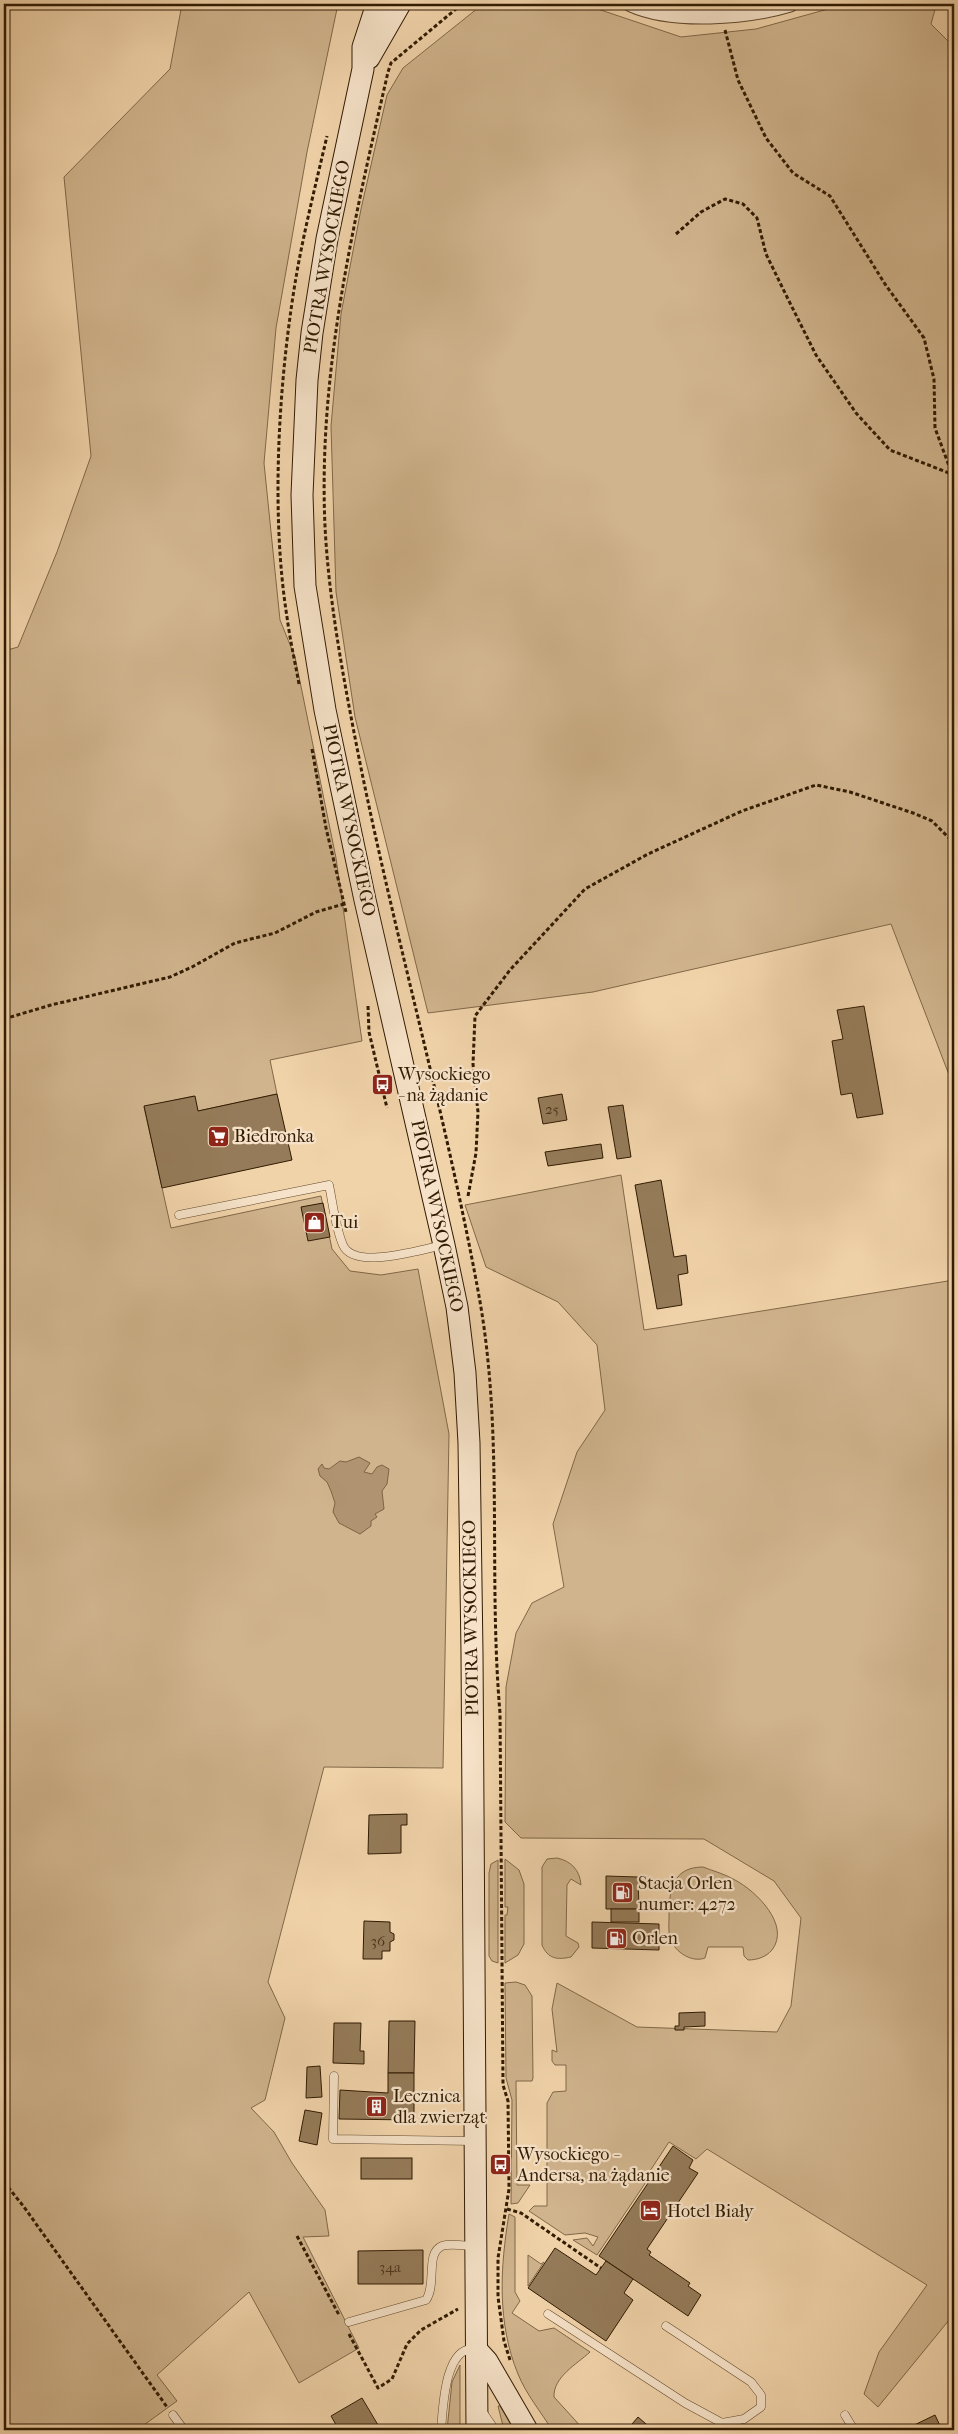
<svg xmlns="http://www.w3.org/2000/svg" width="958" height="2434" font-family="'IM FELL French Canon',serif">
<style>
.green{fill:#d0b48d;stroke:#806848}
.water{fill:#b09471;stroke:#7d6445}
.building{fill:#957b59;stroke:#311b02}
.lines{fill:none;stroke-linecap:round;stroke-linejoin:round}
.lane-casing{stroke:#61492c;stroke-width:9}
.street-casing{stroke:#61492c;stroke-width:17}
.secondary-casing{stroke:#311b02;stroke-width:23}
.path{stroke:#311b02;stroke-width:3;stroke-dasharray:4 2.5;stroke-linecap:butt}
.lane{stroke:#f6e2c8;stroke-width:8}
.street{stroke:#f6e2c8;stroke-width:15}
.secondary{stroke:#f6e2c8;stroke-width:21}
.labels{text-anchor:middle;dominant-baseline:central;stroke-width:4.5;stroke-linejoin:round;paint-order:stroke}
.number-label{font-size:15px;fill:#4a3318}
.street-label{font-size:18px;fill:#311b02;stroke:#f6e2c8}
.poi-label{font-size:18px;fill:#311b02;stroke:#f6e2c8;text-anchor:start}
</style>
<rect width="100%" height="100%" fill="#f1d3aa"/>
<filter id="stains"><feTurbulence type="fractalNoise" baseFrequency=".004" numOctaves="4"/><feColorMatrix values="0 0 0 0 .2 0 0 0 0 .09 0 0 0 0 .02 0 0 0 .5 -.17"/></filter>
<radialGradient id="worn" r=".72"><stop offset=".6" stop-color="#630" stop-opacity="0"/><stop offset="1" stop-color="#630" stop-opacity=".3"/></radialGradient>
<g class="green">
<path d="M182,4H338L307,152L276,328L264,463L280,620L295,657L336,858L362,1041L270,1060L277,1094L198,1111L194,1096L144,1107L171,1228L321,1196L332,1249L350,1271L381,1275L418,1269L449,1434L443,1768L324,1767L268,1982L285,2018L265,2100L251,2108L274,2132L292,2163L325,2210L329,2236L303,2237L359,2348L299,2383L249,2292L157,2375L177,2401L137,2430H101L98,2426L93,2430H4V651L18,647L57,552L91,456L64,177L170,69Z"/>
<path d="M483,4H583L681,37L756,29L846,4H935L936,6L931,24L954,47V1082L951,1080L891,924L593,992L428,1013L355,717L336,592L331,426L341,314L361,209L387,95L403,68Z"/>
<path d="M621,1175L644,1330L954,1280V2314L878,2407L864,2394L879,2352L927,2285L707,2149L696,2159L669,2142L646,2177L648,2179L597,2255L573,2240L587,2238L593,2246L598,2237L585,2233L565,2235L529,2211L534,2206H547V2103L553,2092L566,2091V2065H555L552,2061V2050L557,2052L552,2009L557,1983L637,2027L777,2032L791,2006L801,1918L774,1881L704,1839L521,1838L505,1822L506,1687L516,1633L532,1603L564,1587L553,1524L577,1452L605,1410L597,1345L558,1302L486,1267L465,1205Z"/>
<path d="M557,1858C571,1861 580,1870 581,1885L571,1879L567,1885L566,1936L578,1943L579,1947L571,1957C557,1960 548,1959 542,1945V1867L547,1859Z"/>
<path d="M505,1859L519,1870L524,1884V1944L518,1955L505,1963V1915H507L508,1907H505Z"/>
<path d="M498,1860V1963L492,1961L489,1956V1873L491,1864Z"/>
<path d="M703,1867C713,1871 725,1874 735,1880C756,1891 791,1925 772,1950C766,1957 757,1960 748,1960L744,1956L743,1947H708L705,1958C692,1963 675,1952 671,1940C668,1933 669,1925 669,1917C669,1893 671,1867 703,1867Z"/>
<path d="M516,1982L525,1985L532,1996L533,2078L532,2081H516L517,2185H530L518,2203L511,2204L512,2100L506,2078L505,1983Z"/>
<path d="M509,2214L515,2217V2292L520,2301L512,2313L539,2331L554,2328L590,2352C577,2364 553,2377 554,2397L584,2430H552C541,2412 526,2394 518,2374C497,2323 500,2268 509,2214Z"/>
<path d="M528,2255L541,2264L544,2262L528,2286Z"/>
<path d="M460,2365V2430H447L452,2382Z"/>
<path d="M498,2406H500L514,2430H504Z"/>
</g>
<path class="water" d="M359,1457L370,1463L364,1472L372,1474L377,1467L382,1465L389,1469L387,1484L382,1491L384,1509L375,1514L377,1517L371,1521V1526L360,1534L339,1523L333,1512L335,1503L331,1491L327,1482L320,1476L318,1469L322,1464L324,1468L329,1469L340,1461L346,1462Z"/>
<g class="building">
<path d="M864,1006L883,1114L857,1118L852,1093L841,1095L832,1041L843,1039L837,1010Z"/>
<path d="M277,1094L292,1160L162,1188L144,1106L195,1096L198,1111Z"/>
<path d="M562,1094L567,1120L543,1124L538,1098Z"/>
<path d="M623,1105L631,1157L617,1159L608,1107Z"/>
<path d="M601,1144L603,1158L548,1166L545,1152Z"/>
<path d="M661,1180L674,1257L686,1255L688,1273L678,1275L682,1305L657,1309L635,1185Z"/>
<path d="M323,1203L330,1237L308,1241L301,1207Z"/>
<path d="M407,1814V1825H401V1853L368,1854L369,1815Z"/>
<path d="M606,1876L638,1877L639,1909H606Z"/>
<rect x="611" y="1909" width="28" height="13"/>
<path d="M364,1921L390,1922V1932L394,1934V1940L390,1942V1951H382V1959H363Z"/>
<path d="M592,1922L659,1924V1950L592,1948Z"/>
<path d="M705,2012V2026L684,2027V2030H675V2026H679V2013Z"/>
<path d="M389,2021H415L414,2073H388Z"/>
<path d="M334,2023H361L360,2051H364V2064L333,2063Z"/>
<path d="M320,2066L322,2097L306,2098L307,2067Z"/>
<path d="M388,2073H414V2120L339,2119L340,2090L388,2093Z"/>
<path d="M305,2110L322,2113L317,2145L299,2141Z"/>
<path d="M673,2146L693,2160L689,2168L698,2173L647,2249L651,2252L649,2255L690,2283L688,2286L701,2295L688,2316L599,2256Z"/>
<rect x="361" y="2158" width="51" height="21"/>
<path d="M555,2248L596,2275L606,2261L633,2279L624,2293L633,2300L606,2341L528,2288Z"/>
<path d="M423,2250V2284H358V2251Z"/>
<path d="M362,2398L381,2430H339L331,2416Z"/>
<path d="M935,2415L942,2430H904Z"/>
<path d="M638,2417L653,2430H627Z"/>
</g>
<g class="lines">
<defs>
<g id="lane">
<path d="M179,1215L329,1185C333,1204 335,1227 343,1245C354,1271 421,1249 444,1245"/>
<path d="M334,2076L333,2139L474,2141"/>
<path d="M548,2314L685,2403L722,2423L744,2419L761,2407V2395L751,2382L666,2326"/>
<path d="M349,2322L426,2300C437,2284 425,2253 442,2246C451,2243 466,2246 474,2246"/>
<path d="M482,2411L495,2430"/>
<path d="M173,2415L184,2430"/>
<path d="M845,2415L854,2430"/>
<path d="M441,2430C443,2410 444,2347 474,2349"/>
</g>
<path id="street" d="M631,4C673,23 747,17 790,4"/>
<g id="secondary">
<path d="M377,4L363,47V69L327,239L312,333L307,380L302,495L305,586L325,710L365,900L444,1245L457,1307L465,1373L469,1443L472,1653L477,2430"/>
<path d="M369,58L400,4"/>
<path d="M476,2349L487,2361L527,2430"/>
</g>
</defs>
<use href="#lane" class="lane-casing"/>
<use href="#street" class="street-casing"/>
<use href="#secondary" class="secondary-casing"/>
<g class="path">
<path d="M462,4L391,63L388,72C354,221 318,372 325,526C329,604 344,681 359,758C395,938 446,1115 479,1296C504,1434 488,1574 500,1713L503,2085L508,2101L509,2189L498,2258V2297L504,2341L510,2360"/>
<path d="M947,4L954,16"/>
<path d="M725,30L738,80L766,138L793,173L830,196L885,284L924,338L934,379L935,428L952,474"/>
<path d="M676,234L701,212L725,199L743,204L757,218L766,254L787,297L816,355L856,413L890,450L954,475"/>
<path d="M299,684C295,662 290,640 287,617C270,510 279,372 298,266C306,223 317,179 327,136"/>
<path d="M312,749L326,828L346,912"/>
<path d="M368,1006L369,1032L387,1108"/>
<path d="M4,1019L51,1005L170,977L192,967L235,943L275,933L316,912L344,904"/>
<path d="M468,1196L476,1153L478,1112L473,1064L475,1016L510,970L585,889L648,854L742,811L816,785L850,792L913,813L932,821L954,843"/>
<path d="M4,2182L24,2207L167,2407"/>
<path d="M507,2209L521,2213L601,2268"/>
<path d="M297,2236L339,2315"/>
<path d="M349,2334L378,2388L392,2379L407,2344L421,2330L458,2309"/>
</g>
<use href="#lane" class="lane"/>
<use href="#street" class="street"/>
<use href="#secondary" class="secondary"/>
</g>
<defs>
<symbol id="bus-square" viewBox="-11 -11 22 22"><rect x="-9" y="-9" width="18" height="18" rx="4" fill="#8f2418" stroke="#f6e2c8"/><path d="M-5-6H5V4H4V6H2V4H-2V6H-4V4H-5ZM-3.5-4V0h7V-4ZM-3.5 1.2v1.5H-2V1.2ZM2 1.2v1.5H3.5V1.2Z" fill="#fff"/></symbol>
<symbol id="supermarket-square" viewBox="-11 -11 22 22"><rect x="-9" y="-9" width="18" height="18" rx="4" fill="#8f2418" stroke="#f6e2c8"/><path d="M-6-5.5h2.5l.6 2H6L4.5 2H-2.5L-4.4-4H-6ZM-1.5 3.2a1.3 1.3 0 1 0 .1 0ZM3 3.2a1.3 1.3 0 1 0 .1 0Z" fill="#fff"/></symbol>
<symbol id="shop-square" viewBox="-11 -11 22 22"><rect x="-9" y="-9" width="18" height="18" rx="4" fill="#8f2418" stroke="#f6e2c8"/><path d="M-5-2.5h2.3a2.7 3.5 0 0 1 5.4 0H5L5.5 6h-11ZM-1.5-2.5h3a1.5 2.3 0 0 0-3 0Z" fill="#fff"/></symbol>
<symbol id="fuel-square" viewBox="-11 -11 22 22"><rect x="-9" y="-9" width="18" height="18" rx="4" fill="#8f2418" stroke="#f6e2c8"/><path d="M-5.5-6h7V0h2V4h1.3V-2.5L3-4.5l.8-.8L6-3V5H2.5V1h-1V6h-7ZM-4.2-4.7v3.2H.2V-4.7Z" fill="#fff"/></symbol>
<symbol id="building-square" viewBox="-11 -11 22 22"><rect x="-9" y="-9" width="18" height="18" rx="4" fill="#8f2418" stroke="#f6e2c8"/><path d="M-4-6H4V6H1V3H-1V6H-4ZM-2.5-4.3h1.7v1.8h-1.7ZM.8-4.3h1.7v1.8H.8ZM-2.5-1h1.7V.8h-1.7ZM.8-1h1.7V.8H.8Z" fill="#fff"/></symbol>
<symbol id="hotel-square" viewBox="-11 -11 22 22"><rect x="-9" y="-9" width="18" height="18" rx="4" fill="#8f2418" stroke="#f6e2c8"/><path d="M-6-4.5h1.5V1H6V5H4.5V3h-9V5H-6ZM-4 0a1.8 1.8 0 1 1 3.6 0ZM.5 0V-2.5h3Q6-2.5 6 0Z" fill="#fff"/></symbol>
</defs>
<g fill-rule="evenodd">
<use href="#bus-square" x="370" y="1072" width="25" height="25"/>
<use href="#supermarket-square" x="206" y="1124" width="25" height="25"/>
<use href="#shop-square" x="302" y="1210" width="25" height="25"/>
<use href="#fuel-square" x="610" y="1880" width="25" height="25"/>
<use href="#fuel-square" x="604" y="1926" width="25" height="25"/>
<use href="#building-square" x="364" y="2094" width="25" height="25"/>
<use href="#bus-square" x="488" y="2152" width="25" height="25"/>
<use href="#hotel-square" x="638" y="2198" width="25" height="25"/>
</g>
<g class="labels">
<g class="number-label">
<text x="552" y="1109">25</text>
<text x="378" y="1941">36</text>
<text x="390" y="2267">34a</text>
</g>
<g class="street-label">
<text transform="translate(327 257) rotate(-80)">PIOTRA WYSOCKIEGO</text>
<text transform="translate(349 820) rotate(78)">PIOTRA WYSOCKIEGO</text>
<text transform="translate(437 1216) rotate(78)">PIOTRA WYSOCKIEGO</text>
<text transform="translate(471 1618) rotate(-91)">PIOTRA WYSOCKIEGO</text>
</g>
<g class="poi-label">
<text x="398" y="1074">Wysockiego<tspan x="398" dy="21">- na żądanie</tspan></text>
<text x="234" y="1136">Biedronka</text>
<text x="331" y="1222">Tui</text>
<text x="638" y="1883">Stacja Orlen<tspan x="638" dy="21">numer: 4272</tspan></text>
<text x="632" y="1938">Orlen</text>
<text x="393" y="2096">Lecznica<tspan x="393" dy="21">dla zwierząt</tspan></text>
<text x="517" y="2154">Wysockiego -<tspan x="517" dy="21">Andersa, na żądanie</tspan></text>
<text x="667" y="2211">Hotel Biały</text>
</g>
</g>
<rect width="958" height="2434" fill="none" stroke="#f1d3aa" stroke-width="20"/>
<rect x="5" y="5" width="948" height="2424" fill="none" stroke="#311b02" stroke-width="2.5"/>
<rect x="10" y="10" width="938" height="2414" fill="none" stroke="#311b02"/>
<rect width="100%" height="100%" filter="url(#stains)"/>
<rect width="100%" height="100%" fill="url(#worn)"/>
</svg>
